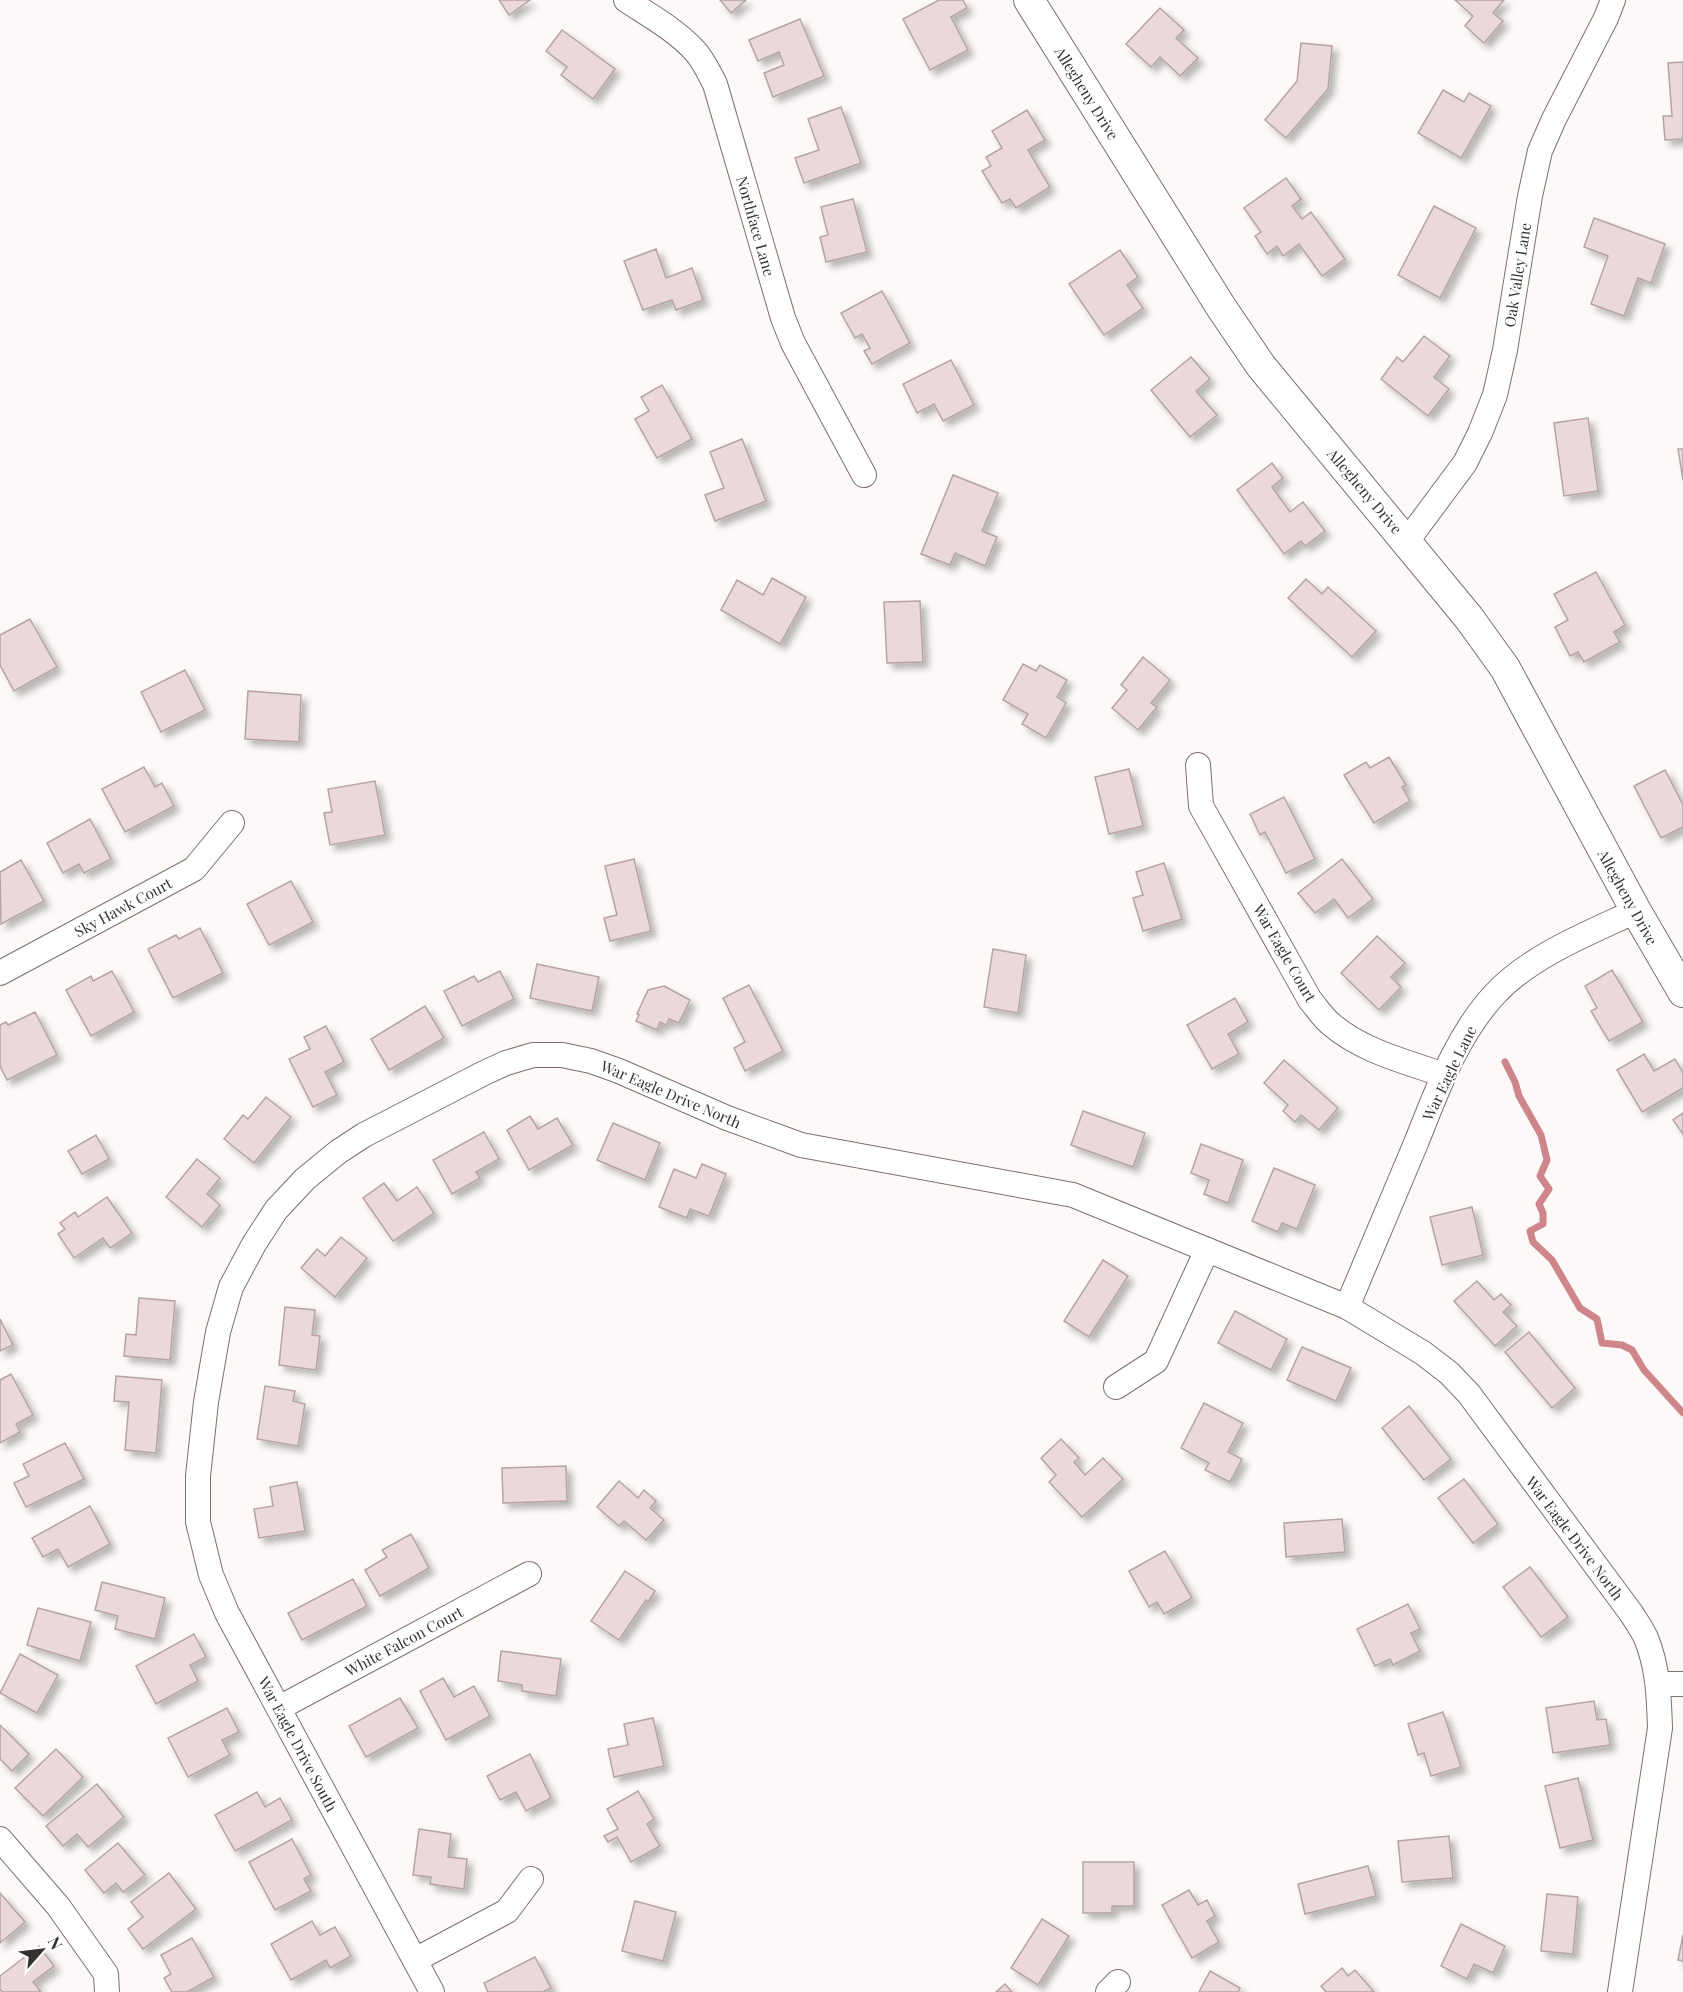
<svg xmlns="http://www.w3.org/2000/svg" width="1683" height="1992" font-family="'Playfair Display',serif">
<style>
.lines{fill:none;stroke-linecap:round;stroke-linejoin:round}
.stream{stroke:#cf868b;stroke-width:7}
.building{fill:#ebd8d9;stroke:#b6a4a5;stroke-width:1.5;filter:url(#shadow)}
.minor-casing{stroke:#7f6f6f;stroke-width:26}
.tertiary-casing{stroke:#7f6f6f;stroke-width:32}
.minor{stroke:#fff;stroke-width:24}
.tertiary{stroke:#fff;stroke-width:30}
.labels{text-anchor:middle;dominant-baseline:central;stroke-width:5;stroke-linejoin:round;paint-order:stroke}
.street-label{font-size:15px;fill:#373030;stroke:#fff}
</style>
<defs>
<filter id="shadow"><feDropShadow dx="5.5" dy="5.5" stdDeviation="3" flood-color="#0004"/></filter>
</defs>
<rect width="100%" height="100%" fill="#fdf9f9"/>
<g class="lines">
<path class="stream" d="M1505,1062L1515,1082L1519,1096L1541,1135L1547,1160L1540,1176L1549,1189L1539,1204L1543,1213V1224L1530,1231L1533,1242L1552,1260L1580,1308L1597,1319L1602,1343L1622,1345L1632,1350L1644,1370L1683,1413"/>
</g>
<g class="building">
<path d="M499,0H530L509,15Z"/>
<path d="M720,0H746L731,13Z"/>
<path d="M939,0H963L967,8L951,17L968,50L930,70L903,19Z"/>
<path d="M1455,0H1504L1493,13L1503,21L1484,43L1465,26L1473,16Z"/>
<path d="M1160,8L1184,30L1176,38L1198,58L1180,76L1160,57L1151,67L1126,44Z"/>
<path d="M800,19L824,76L773,97L764,73L784,65L779,52L758,61L749,40Z"/>
<path d="M562,30L615,69L593,99L561,75L567,67L546,51Z"/>
<path d="M1301,43L1332,46L1328,89L1286,138L1265,120L1297,81Z"/>
<path d="M1683,62V139L1665,140L1663,116H1672L1668,63Z"/>
<path d="M1443,90L1464,102L1469,93L1491,106L1461,158L1418,133Z"/>
<path d="M841,107L861,163L804,183L795,158L819,150L808,119Z"/>
<path d="M1027,110L1045,140L1028,150L1050,187L1016,208L1010,199L1002,203L982,171L991,166L986,157L1002,148L992,131Z"/>
<path d="M1286,178L1301,199L1292,206L1302,219L1311,212L1345,259L1322,276L1299,244L1283,256L1277,246L1267,254L1255,236L1261,232L1244,208Z"/>
<path d="M853,199L867,252L826,262L820,237L828,235L821,207Z"/>
<path d="M1434,206L1476,228L1440,298L1398,275Z"/>
<path d="M1594,218L1665,244L1651,283L1638,278L1624,316L1591,304L1608,256L1584,247Z"/>
<path d="M656,249L666,278L692,268L703,300L676,310L672,300L643,310L624,261Z"/>
<path d="M1120,250L1138,277L1127,285L1143,308L1104,335L1069,284Z"/>
<path d="M882,291L910,343L872,364L864,351L870,348L862,334L855,338L841,313Z"/>
<path d="M1424,336L1450,356L1434,377L1449,389L1428,416L1381,379L1397,357L1403,362Z"/>
<path d="M1191,357L1210,379L1196,391L1217,415L1190,437L1151,390Z"/>
<path d="M951,360L974,405L943,421L934,404L917,413L903,384Z"/>
<path d="M662,385L692,439L657,458L635,419L649,411L641,397Z"/>
<path d="M1588,418L1598,491L1564,496L1554,423Z"/>
<path d="M742,439L766,501L715,521L705,495L724,488L710,452Z"/>
<path d="M1678,449H1683V480Z"/>
<path d="M1272,463L1283,478L1272,487L1290,512L1303,502L1325,531L1305,546L1301,541L1284,554L1237,490Z"/>
<path d="M953,475L998,493L982,531L997,537L985,566L955,553L950,565L921,554Z"/>
<path d="M1596,572L1625,625L1614,632L1620,642L1584,662L1578,652L1570,656L1555,627L1568,620L1554,594Z"/>
<path d="M772,578L806,597L780,644L721,610L737,580L763,595Z"/>
<path d="M1306,579L1322,594L1328,587L1376,631L1352,657L1288,598Z"/>
<path d="M920,601L923,662L887,663L884,602Z"/>
<path d="M30,619L57,667L14,691L0,665V635Z"/>
<path d="M1143,657L1170,680L1151,703L1157,707L1138,730L1112,708L1127,690L1121,685Z"/>
<path d="M1023,664L1036,671L1040,665L1067,680L1057,697L1066,703L1046,738L1022,724L1028,714L1003,700Z"/>
<path d="M185,670L205,710L161,732L141,692Z"/>
<path d="M248,691L301,695L299,742L245,739Z"/>
<path d="M1389,757L1406,785L1402,787L1410,801L1374,823L1344,775L1366,762L1370,768Z"/>
<path d="M144,767L155,787L162,783L174,806L125,832L102,789Z"/>
<path d="M1129,769L1143,826L1109,834L1095,777Z"/>
<path d="M1665,770L1683,805V827L1661,838L1634,786Z"/>
<path d="M375,781L385,835L330,845L324,813L332,812L328,789Z"/>
<path d="M1284,797L1315,859L1286,873L1265,832L1260,835L1250,814Z"/>
<path d="M90,819L111,859L84,873L79,864L63,873L47,843Z"/>
<path d="M634,859L651,931L610,941L604,918L617,915L605,866Z"/>
<path d="M1342,859L1373,899L1348,918L1334,899L1315,913L1298,893Z"/>
<path d="M21,860L44,901L1,924L0,872Z"/>
<path d="M1164,863L1182,919L1143,931L1133,898L1143,895L1136,872Z"/>
<path d="M291,881L313,922L269,945L247,904Z"/>
<path d="M200,928L223,973L173,998L148,949L176,935L179,939Z"/>
<path d="M1377,936L1405,963L1391,977L1401,987L1379,1010L1341,973Z"/>
<path d="M993,949L1026,955L1018,1013L984,1007Z"/>
<path d="M537,964L599,977L592,1011L530,998Z"/>
<path d="M1612,970L1643,1022L1609,1041L1591,1011L1597,1008L1585,986Z"/>
<path d="M112,971L134,1012L91,1036L66,990L91,976L93,981Z"/>
<path d="M500,971L514,999L462,1026L444,991L474,976L478,982Z"/>
<path d="M749,985L783,1051L745,1071L734,1048L745,1042L723,998Z"/>
<path d="M664,986L690,1000L679,1023L669,1019L666,1025L660,1022L657,1030L636,1021L639,1015L637,1014L648,990Z"/>
<path d="M1235,998L1248,1022L1228,1034L1239,1054L1212,1069L1187,1025Z"/>
<path d="M425,1006L444,1038L389,1070L371,1039Z"/>
<path d="M35,1012L57,1055L7,1080L0,1066V1025L6,1022L8,1025Z"/>
<path d="M326,1026L344,1062L325,1072L337,1095L313,1107L289,1059L310,1049L304,1037Z"/>
<path d="M1644,1054L1654,1071L1675,1059L1683,1073V1088L1642,1112L1617,1070Z"/>
<path d="M1284,1060L1338,1108L1319,1130L1301,1115L1295,1122L1283,1111L1288,1105L1264,1083Z"/>
<path d="M266,1097L291,1117L254,1163L224,1139L243,1115L248,1119Z"/>
<path d="M1083,1111L1145,1133L1133,1167L1071,1145Z"/>
<path d="M1683,1113V1134L1673,1120Z"/>
<path d="M530,1116L538,1129L557,1118L573,1145L529,1170L507,1130Z"/>
<path d="M613,1123L660,1143L645,1180L597,1160Z"/>
<path d="M484,1132L499,1159L476,1172L480,1178L452,1194L433,1160Z"/>
<path d="M96,1135L109,1159L82,1174L68,1151Z"/>
<path d="M1201,1144L1243,1160L1228,1203L1204,1194L1209,1180L1191,1173Z"/>
<path d="M197,1159L220,1178L207,1194L220,1205L202,1227L166,1197Z"/>
<path d="M702,1164L726,1174L709,1216L690,1209L687,1218L659,1207L674,1169L696,1178Z"/>
<path d="M1274,1168L1315,1185L1297,1229L1282,1223L1278,1232L1252,1221Z"/>
<path d="M384,1183L397,1201L417,1187L434,1213L393,1241L363,1198Z"/>
<path d="M107,1197L132,1233L110,1248L103,1238L74,1258L58,1234L65,1229L60,1223L75,1212L78,1217Z"/>
<path d="M1472,1207L1483,1255L1442,1265L1430,1217Z"/>
<path d="M341,1237L367,1258L335,1297L301,1268L317,1249L325,1256Z"/>
<path d="M1103,1260L1128,1276L1089,1337L1064,1321Z"/>
<path d="M1477,1281L1494,1300L1501,1294L1511,1305L1503,1312L1517,1326L1495,1346L1454,1301Z"/>
<path d="M139,1298L175,1301L170,1360L124,1356L126,1334L136,1335Z"/>
<path d="M285,1307L315,1310L312,1335L320,1336L316,1370L279,1365Z"/>
<path d="M1235,1311L1287,1339L1271,1370L1218,1343Z"/>
<path d="M0,1319L13,1345L0,1351Z"/>
<path d="M1529,1332L1575,1388L1552,1408L1505,1352Z"/>
<path d="M1302,1347L1351,1368L1336,1401L1287,1380Z"/>
<path d="M11,1374L33,1415L16,1424L20,1432L0,1443V1380Z"/>
<path d="M116,1376L162,1380L156,1453L125,1450L129,1402L114,1401Z"/>
<path d="M265,1386L295,1391L293,1401L305,1404L298,1446L257,1439Z"/>
<path d="M1204,1403L1243,1423L1228,1452L1242,1459L1230,1482L1205,1470L1209,1463L1181,1448Z"/>
<path d="M1409,1406L1451,1459L1424,1480L1382,1428Z"/>
<path d="M1061,1439L1079,1458L1074,1462L1085,1475L1103,1458L1123,1479L1082,1517L1049,1482L1056,1475L1041,1458Z"/>
<path d="M65,1443L84,1479L26,1507L14,1483L29,1476L23,1464Z"/>
<path d="M566,1466L567,1501L503,1503L502,1468Z"/>
<path d="M1464,1479L1498,1524L1473,1543L1438,1498Z"/>
<path d="M619,1481L638,1498L644,1490L656,1501L650,1508L664,1520L646,1540L624,1521L619,1526L597,1507Z"/>
<path d="M297,1482L305,1531L259,1538L254,1509L273,1506L270,1487Z"/>
<path d="M90,1506L110,1544L68,1567L58,1549L43,1557L32,1538Z"/>
<path d="M1342,1519L1345,1552L1286,1557L1284,1523Z"/>
<path d="M411,1534L429,1568L380,1596L365,1570L387,1557L382,1550Z"/>
<path d="M1165,1551L1192,1598L1164,1614L1157,1602L1149,1607L1129,1571Z"/>
<path d="M1530,1567L1568,1617L1541,1637L1503,1587Z"/>
<path d="M625,1571L655,1591L648,1602L646,1600L619,1640L591,1621Z"/>
<path d="M353,1579L367,1606L302,1640L288,1613Z"/>
<path d="M102,1582L165,1598L155,1639L115,1629L118,1616L95,1610Z"/>
<path d="M1408,1604L1420,1629L1411,1633L1420,1651L1393,1665L1390,1659L1375,1666L1357,1629Z"/>
<path d="M38,1608L91,1622L80,1661L27,1645Z"/>
<path d="M194,1634L206,1657L190,1665L198,1681L156,1704L136,1666Z"/>
<path d="M501,1651L561,1659L556,1696L522,1691V1685L498,1681Z"/>
<path d="M20,1654L58,1675L37,1713L0,1693Z"/>
<path d="M443,1678L454,1697L474,1686L490,1716L446,1740L420,1691Z"/>
<path d="M400,1698L418,1728L366,1757L349,1726Z"/>
<path d="M1594,1701L1597,1720L1606,1719L1610,1745L1553,1753L1546,1708Z"/>
<path d="M227,1708L239,1732L222,1740L230,1755L188,1777L168,1738Z"/>
<path d="M1443,1712L1461,1767L1431,1776L1424,1753L1418,1755L1408,1724Z"/>
<path d="M653,1718L664,1766L614,1777L608,1749L628,1745L624,1724Z"/>
<path d="M0,1725L29,1754L12,1771L0,1759Z"/>
<path d="M56,1749L83,1777L43,1816L15,1788Z"/>
<path d="M530,1754L551,1798L526,1811L516,1792L500,1800L487,1776Z"/>
<path d="M1578,1778L1593,1840L1560,1848L1545,1786Z"/>
<path d="M97,1784L124,1817L88,1847L77,1834L63,1846L46,1826Z"/>
<path d="M638,1791L654,1819L647,1824L660,1846L631,1862L617,1837L608,1842L604,1836L618,1829L607,1809Z"/>
<path d="M257,1792L265,1807L280,1798L292,1820L235,1851L215,1815Z"/>
<path d="M419,1829L451,1834L448,1857L467,1859L464,1889L430,1884L431,1877L413,1875Z"/>
<path d="M1449,1836L1453,1878L1402,1882L1398,1841Z"/>
<path d="M292,1839L311,1875L304,1879L311,1891L275,1910L249,1862Z"/>
<path d="M118,1843L145,1875L123,1892L116,1883L104,1893L85,1870Z"/>
<path d="M1083,1862H1134V1906H1112V1913H1083Z"/>
<path d="M1368,1866L1376,1896L1305,1914L1298,1884Z"/>
<path d="M169,1873L196,1909L143,1949L128,1929L143,1917L131,1902Z"/>
<path d="M1189,1890L1198,1905L1207,1900L1215,1916L1207,1921L1219,1942L1192,1958L1162,1905Z"/>
<path d="M0,1893L25,1922L0,1943Z"/>
<path d="M1547,1894L1578,1897L1573,1954L1541,1951Z"/>
<path d="M635,1901L676,1912L663,1961L622,1951Z"/>
<path d="M1042,1919L1069,1936L1038,1985L1011,1968Z"/>
<path d="M312,1921L320,1935L335,1927L351,1956L330,1968L326,1960L291,1980L271,1944Z"/>
<path d="M1461,1924L1505,1946L1493,1973L1474,1964L1467,1979L1441,1966Z"/>
<path d="M1683,1935V1961L1678,1960Z"/>
<path d="M192,1938L214,1977L187,1992H172L164,1978L171,1974L161,1955Z"/>
<path d="M39,1946L54,1966L33,1982L41,1992H2L0,1989V1976Z"/>
<path d="M535,1957L551,1988L543,1992H488L484,1983Z"/>
<path d="M1342,1968L1348,1976L1355,1970L1374,1992H1326L1321,1986Z"/>
<path d="M1210,1971L1240,1988L1238,1992H1199Z"/>
<path d="M1005,1984L1012,1992H996Z"/>
</g>
<g class="lines">
<defs>
<g id="minor">
<path d="M626,0C650,16 676,30 695,51C704,61 709,73 715,84L783,318L793,343L864,475"/>
<path d="M1407,541L1465,463L1480,433L1495,395L1505,350L1530,196L1540,151L1554,119L1606,18L1613,0"/>
<path d="M1198,765L1201,806L1310,1000C1317,1008 1323,1018 1332,1025C1362,1051 1407,1062 1444,1075"/>
<path d="M0,973L194,869L232,823"/>
<path d="M1347,1307C1370,1252 1393,1197 1416,1143C1437,1091 1456,1036 1495,994C1530,956 1589,933 1636,911"/>
<path d="M1116,1387L1156,1361L1207,1250"/>
<path d="M1659,1684H1683"/>
<path d="M279,1708L529,1574"/>
<path d="M0,1839L58,1906L106,1974L107,1992"/>
<path d="M415,1960L507,1911L531,1879"/>
<path d="M432,1992L227,1613L211,1575L198,1522V1476L206,1402L218,1332L231,1287L254,1244L276,1210L305,1179L338,1152L364,1135L484,1073L506,1063L533,1055H562L591,1061L619,1071L727,1118L801,1145L1073,1195L1347,1307L1423,1353L1449,1373L1469,1394L1631,1613C1636,1621 1642,1629 1646,1638C1658,1667 1659,1697 1660,1728L1620,1992"/>
<path d="M1108,1992L1118,1982"/>
</g>
<path id="tertiary" d="M1029,0L1221,307L1261,366L1469,618L1505,668L1636,911L1683,992"/>
</defs>
<use href="#minor" class="minor-casing"/>
<use href="#tertiary" class="tertiary-casing"/>
<use href="#minor" class="minor"/>
<use href="#tertiary" class="tertiary"/>
</g>
<g class="labels">
<g class="street-label">
<text transform="translate(1087 93) rotate(58)">Allegheny Drive</text>
<text transform="translate(756 226) rotate(74)">Northface Lane</text>
<text transform="translate(1517 275) rotate(-81)">Oak Valley Lane</text>
<text transform="translate(1365 491) rotate(50)">Allegheny Drive</text>
<text transform="translate(1628 897) rotate(61)">Allegheny Drive</text>
<text transform="translate(123 907) rotate(-28)">Sky Hawk Court</text>
<text transform="translate(1285 953) rotate(60)">War Eagle Court</text>
<text transform="translate(1449 1073) rotate(-64)">War Eagle Lane</text>
<text transform="translate(671 1094) rotate(23)">War Eagle Drive North</text>
<text transform="translate(1575 1538) rotate(53)">War Eagle Drive North</text>
<text transform="translate(404 1641) rotate(-28)">White Falcon Court</text>
<text transform="translate(298 1744) rotate(62)">War Eagle Drive South</text>
</g>
</g>
<g transform="translate(42 1950) rotate(62)" stroke="#ffffff" stroke-width="4.5" paint-order="stroke">
<path d="M0-4.5L10 22L0 15L-10 22Z" fill="#373030"/>
<text y="-9" font-size="16" font-weight="bold" text-anchor="middle" fill="#373030">N</text>
</g>
</svg>
